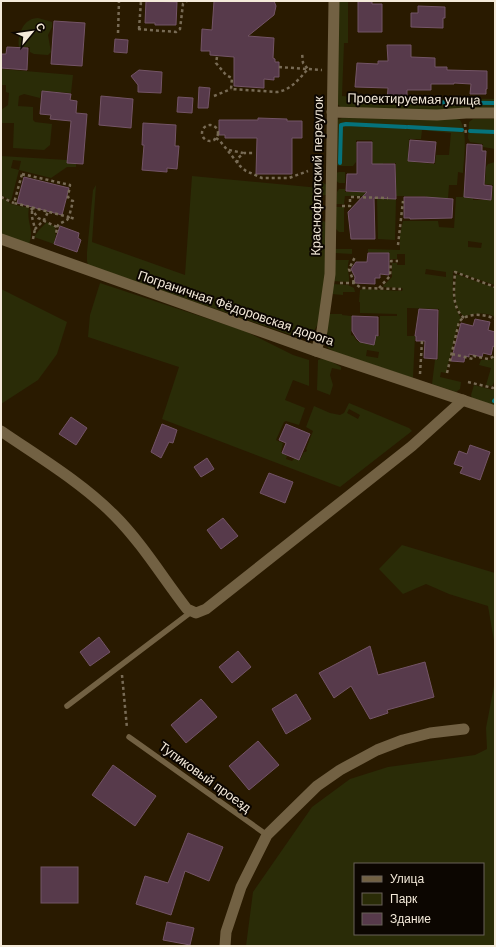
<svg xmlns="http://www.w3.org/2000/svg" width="496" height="947" font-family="Helvetica,sans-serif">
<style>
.green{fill:#2a2c07;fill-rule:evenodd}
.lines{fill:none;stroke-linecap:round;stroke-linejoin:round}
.stream{stroke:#05737c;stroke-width:4}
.building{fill:#573a4b;stroke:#735466}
.path{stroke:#786b55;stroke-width:2.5;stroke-dasharray:3 3;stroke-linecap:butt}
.service{stroke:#726143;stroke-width:5.5}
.minor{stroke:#726143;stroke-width:11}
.labels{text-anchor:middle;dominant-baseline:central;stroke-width:4;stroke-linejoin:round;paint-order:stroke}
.street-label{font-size:13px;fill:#f4eada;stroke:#0c0601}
</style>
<rect width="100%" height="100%" fill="#291a00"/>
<g class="green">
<path d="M336,1H348V43H344L342,96L388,100L450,98L495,99V108L439,111L341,107L336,103Z"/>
<path d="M38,18L52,22V27L48,35L51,52L48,55L34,54L30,52V47H19C17,34 24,18 38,18Z"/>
<path d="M1,69L73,75L71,93L41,91L40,98L24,94L19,96L18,106L33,107V120L35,122L52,124L50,145L44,150L13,148L14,123H1V110L8,105L9,93L6,92V85H1Z"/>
<path d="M342,118L457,119L460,120C468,133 464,158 463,173L458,172L457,185H449L448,198H439V219H427L426,196H396V163H383V170H373L372,140H356V162L353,166H340L335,165L337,120ZM422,130L451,133L449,155H436L435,164L414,162L413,157L408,156L409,139H421Z"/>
<path d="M473,119H495V149L483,147V144L470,142L468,138L469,122Z"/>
<path d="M1,156L67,160L76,163V167H67L51,178L19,170L11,201L1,195ZM13,160L21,161L19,170L11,168Z"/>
<path d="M495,162V285L453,271C453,288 451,303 461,318L458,324L446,373L441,372L440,377L461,382L460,389L456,392L432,384L435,360L438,359L439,309L407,308V336H415L413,378L335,352L328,348L325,340L328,316L330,314H342V315L351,316V335L354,336C356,342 360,343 366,342L370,336H380V316H397V314L360,313V302H359L360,290L363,289L402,291L403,289L402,288L384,287L383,286L392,277V263H397V265H405V254H397V259H390V253L368,252V249L400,250V235L403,221H438L439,227L454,228L456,197H463L464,187L474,188L473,200H492L493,185L485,184L486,167L488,164ZM468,241L482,243L481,248L468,247ZM426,269L446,272V277L425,274ZM367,350L379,352L378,358L366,356Z"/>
<path d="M339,172H345V183H339L335,180L336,173Z"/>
<path d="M192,176L320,188V181L327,185L326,195L318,196L317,219L326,222V274L318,324L314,331L307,335L299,337L294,336L88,265L87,261V252L93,190L96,185L92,242L185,275Z"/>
<path d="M339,189H345V192H370L387,196H345L344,204H336L337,192Z"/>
<path d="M1,199H5L11,204L29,208C26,223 35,229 29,244L1,234Z"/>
<path d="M377,199H396L395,240L378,239Z"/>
<path d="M336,207H344V232H339L336,229Z"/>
<path d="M47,222L55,227V233L56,235L54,244L34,237L39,230Z"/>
<path d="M335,249H352V254L335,253Z"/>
<path d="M334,260H349C346,268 350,275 349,282L333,281Z"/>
<path d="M456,274L495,288V317C484,311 475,314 464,316C451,308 455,287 456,274Z"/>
<path d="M100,283L245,331L293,355L309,360V386L293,380L285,400L305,408L299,425L286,421L284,422L276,440L283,443L281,452L287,456L286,459L292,461L295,458L300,460L304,452H306L307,450L306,449L313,431L306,427L314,406L330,413L340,415L344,413L349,403L409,428L412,431L340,487L162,419L179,367L88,337L90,315ZM349,409L360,415L358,419L347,413Z"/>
<path d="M333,284L348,285L354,288L355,292H343V295L332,294Z"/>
<path d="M1,289L67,322L57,354L38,380L1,404Z"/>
<path d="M495,357V381L492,386L486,385L491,368L479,365L481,360H490Z"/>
<path d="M321,359L328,360L341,367V370L332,368L330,375L333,385L330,395L317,390L318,360Z"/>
<path d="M474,385L493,390L495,387V406L472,398L471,395Z"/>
<path d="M402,545L495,573V647L488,606L449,594L426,584L403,594L379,569Z"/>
<path d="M495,656V946H246L253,892L312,807L350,779L388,767L475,755L487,749L486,728L494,686ZM355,864H483V934H355Z"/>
</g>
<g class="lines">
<g class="stream">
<path d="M408,102L495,103"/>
<path d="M408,127L462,130"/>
<path d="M470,131L495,132"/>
<path d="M340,163L341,125L346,124L406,127"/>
<path d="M494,401L495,400"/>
</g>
</g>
<g class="building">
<path d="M146,1L177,2L176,25H155V23H145Z"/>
<path d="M214,1H274L276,6L274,15L248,36L274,38L273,58L275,59V62H279V77H274V80L264,79V88L234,86V57L210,55V51H201L202,29L212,30Z"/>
<path d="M358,1H372V4H382V32H358Z"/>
<path d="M418,6L445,7V18H443V28L411,27V13H418Z"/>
<path d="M54,21L85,23L82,66L51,64Z"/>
<path d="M115,39L128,40L127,53L114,52Z"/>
<path d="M387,45H411V57L435,58V67H447V70L487,71V89H486V94H470L471,84L454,83V84H431V90H407V97H398V100H387L388,88L355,87L357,63L378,64V61H388Z"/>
<path d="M7,47L28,48L27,70L1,68V54H6Z"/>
<path d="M139,70L162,72L161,93L138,92V85L131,76Z"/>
<path d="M199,87L210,88L208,108H198Z"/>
<path d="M42,91L71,94L70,100L77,101L76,113L87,114L83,164L67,163L71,121L50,119L51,115L40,114Z"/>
<path d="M101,96L133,99L131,128L99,125Z"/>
<path d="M178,97L193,98L192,113L177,112Z"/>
<path d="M258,118L287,119V121H302V138H292V174H256L257,138H225V135H219V120H258Z"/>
<path d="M143,123L176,125L175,146H179L177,169L167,168V172L142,170L144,145H142Z"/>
<path d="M410,140L436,142L434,163L408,161Z"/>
<path d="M357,142H372V164H395L396,199L374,198L375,239H351L348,212L367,192L346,191L347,174H357Z"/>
<path d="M467,144L482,145V151H486L484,185L492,186L491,200L464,197Z"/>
<path d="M24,177L69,188L62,215L17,203Z"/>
<path d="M404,197H425L453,199L452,218L410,219V218H404Z"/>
<path d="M60,226L79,233L78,238L81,240L77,252L54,244Z"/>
<path d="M368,253H389V275L380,274V278H375V284L354,283L355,277L351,269L356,262H367Z"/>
<path d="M419,309L438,310L437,359L424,358L425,341H416V336H415Z"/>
<path d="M352,316L378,317V336L376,335L374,345L360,342L357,339L352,331Z"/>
<path d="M475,319L490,322L488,330L495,332V347L493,346L491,355L483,353L482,357L469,354V357L465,356L464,362L451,361L461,323L473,326Z"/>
<path d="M71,417L87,428L76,445L59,434Z"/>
<path d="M162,424L177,430L173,443L169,442L161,458L151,452Z"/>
<path d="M286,424L310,434L299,460L282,453L286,443L279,440Z"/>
<path d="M470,445L490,452L480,480L460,473L463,467L454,464L459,451L467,454Z"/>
<path d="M207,458L214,469L201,477L194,467Z"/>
<path d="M269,473L293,482L285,503L260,493Z"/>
<path d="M223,518L238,536L221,549L207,530Z"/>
<path d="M99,637L110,652L90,666L80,652Z"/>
<path d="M370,646L378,675L425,662L434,697L387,710L388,713L370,719L351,686L334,698L319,673Z"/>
<path d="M238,651L251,667L232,683L219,667Z"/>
<path d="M296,694L311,719L286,734L272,709Z"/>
<path d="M201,699L217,717L186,743L171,725Z"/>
<path d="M258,741L279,765L249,790L229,766Z"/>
<path d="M113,765L156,796L135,826L92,795Z"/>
<path d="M188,833L223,847L209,881L185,871L171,915L136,904L145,876L168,883Z"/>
<rect x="41" y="867" width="37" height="36"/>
<path d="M167,922L194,928L190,945L163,940Z"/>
</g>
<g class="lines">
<g class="path">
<path d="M138,29L176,32L180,29L183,4L187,1"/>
<path d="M139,29L141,1"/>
<path d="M118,33L119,1"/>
<path d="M217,57L216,63L226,75L232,78L231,89L277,92C291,90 299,79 308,69L303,63L302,53"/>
<path d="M279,67L322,70"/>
<path d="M214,96L231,89"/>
<path d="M465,124L466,135"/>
<circle cx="210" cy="133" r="8"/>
<path d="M216,138L220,141L240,166L246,171L262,178H289L308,171"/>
<path d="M229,150L243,153"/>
<path d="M237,163L238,158L244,153H254"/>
<path d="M22,174L70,185L68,197L70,200L73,201L69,217L14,203Z"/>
<path d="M1,197L14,203"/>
<path d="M342,206H350V197L388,198"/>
<path d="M31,208L38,218L57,227L56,235"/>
<path d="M32,211V217L35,229L44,220L48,212"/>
<path d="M57,227L59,224L67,220L69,217L75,219"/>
<path d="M33,239L35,229"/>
<path d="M398,245L403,201"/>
<path d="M340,283H354L361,288L401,289"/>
<path d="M354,283L349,269L355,257"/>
<path d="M379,288L390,276L391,261H398"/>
<path d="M464,318C451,307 454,287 455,272L495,287"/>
<path d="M452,354L473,359L474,356L488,359L495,356"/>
<path d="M447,373L459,322C467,312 485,314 495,319"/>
<path d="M420,374L422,341"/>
<path d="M468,382L493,388L495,384"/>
<path d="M122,675L127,728"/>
</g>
<g class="service">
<path d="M67,706L191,612"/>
<path d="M129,737L267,835"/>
</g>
<g class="minor">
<path d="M332,112L437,115L466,113H495"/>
<path d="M1,239L316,351L495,411"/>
<path d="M316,351L322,331L330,274L334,1"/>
<path d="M1,431C39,457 81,482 114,515C142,543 163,578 187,609L196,613L206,609L412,446L463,400"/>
<path d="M225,946L226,932L241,887L267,835L317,786L340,770L377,750L403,740L430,733L464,729"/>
</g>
</g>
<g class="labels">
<g class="street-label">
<text transform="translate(414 99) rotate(1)">Проектируемая улица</text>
<text transform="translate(317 176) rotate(-89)">Краснофлотский переулок</text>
<text transform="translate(236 308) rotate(19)">Пограничная Фёдоровская дорога</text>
<text transform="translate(205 777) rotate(36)">Тупиковый проезд</text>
</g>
</g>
<rect width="496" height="947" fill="none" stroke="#f4eada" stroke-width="4"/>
<rect x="354" y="863" width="130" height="72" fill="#0c0601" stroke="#696158"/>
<rect x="362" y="876" width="20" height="6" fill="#726143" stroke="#696158"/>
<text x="390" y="883" font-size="12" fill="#f4eada">Улица</text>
<rect x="362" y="893" width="20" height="12" fill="#2a2c07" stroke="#696158"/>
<text x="390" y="903" font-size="12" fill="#f4eada">Парк</text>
<rect x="362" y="913" width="20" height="12" fill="#573a4b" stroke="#696158"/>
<text x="390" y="923" font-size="12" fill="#f4eada">Здание</text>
<g transform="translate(32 32) rotate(61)" stroke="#0c0601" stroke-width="3" paint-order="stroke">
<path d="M0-3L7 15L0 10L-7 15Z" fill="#f4eada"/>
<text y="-6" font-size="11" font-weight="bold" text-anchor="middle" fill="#f4eada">С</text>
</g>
</svg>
